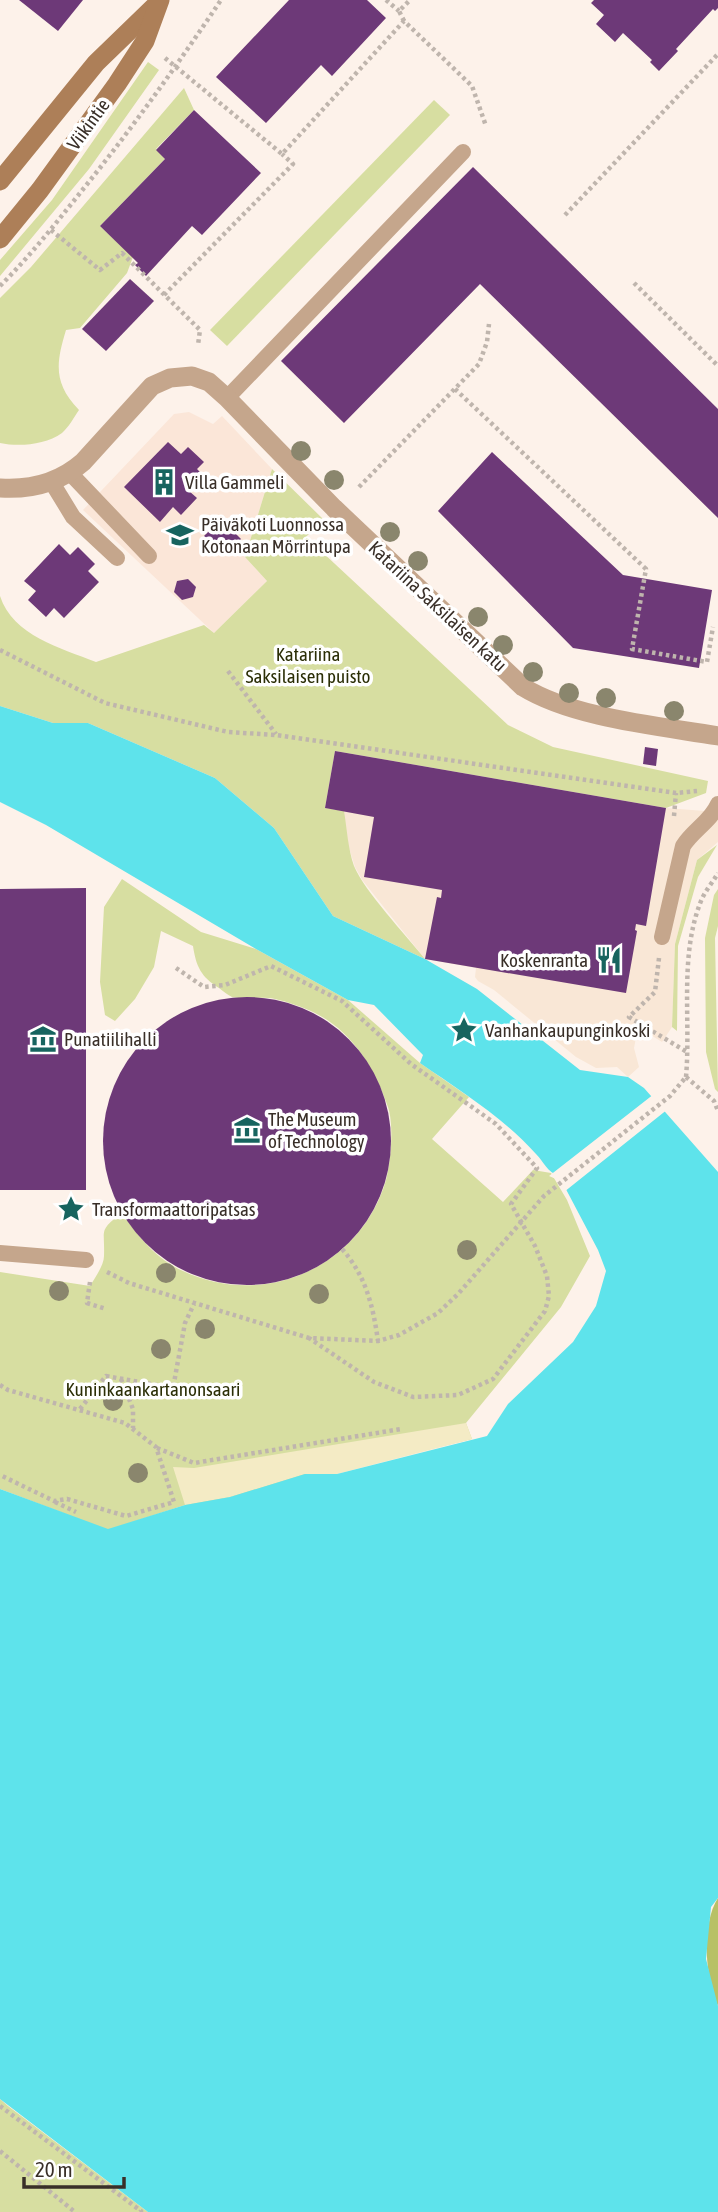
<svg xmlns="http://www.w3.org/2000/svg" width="718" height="2212" font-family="'Asap Condensed',sans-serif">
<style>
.commercial{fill:#f9e7d6}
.built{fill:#fbe6d8}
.green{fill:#d7dea1}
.forest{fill:#b8c166}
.sand{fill:#f4ebc5}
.water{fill:#5ee3eb}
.pier{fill:#fdf2ea}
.building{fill:#6d3978}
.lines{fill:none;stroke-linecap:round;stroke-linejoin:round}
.path{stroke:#bfb5ad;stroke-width:4.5;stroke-dasharray:3.5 3.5;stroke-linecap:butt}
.service{stroke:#c5a68c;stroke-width:16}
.minor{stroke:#c5a68c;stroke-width:19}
.secondary{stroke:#ad7f58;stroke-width:19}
.tree{fill:#8a866d}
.labels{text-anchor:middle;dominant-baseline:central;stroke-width:7;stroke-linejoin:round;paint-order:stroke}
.street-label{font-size:19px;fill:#392f28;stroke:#fff}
.poi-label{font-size:19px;fill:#392f28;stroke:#fff;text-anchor:start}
.park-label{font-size:19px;fill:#2b2e06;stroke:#fff}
</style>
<rect width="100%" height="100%" fill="#fdf2ea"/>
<path class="commercial" d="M335,751L666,808L718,812V842L697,860L675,944L672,1027L662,1042L638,1027L634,1048L639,1067L628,1077L617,1067L596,1068L576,1057L494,990L478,981L475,977L476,968L425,959L363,881L355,867L349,848L325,808Z"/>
<path class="built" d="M189,412L213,424L222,416L272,469L245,557L267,581L214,633L83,510L174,414Z"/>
<g class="green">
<path d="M148,62L159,70L89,169L0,276V260L52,200Z"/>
<path d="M184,88L194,110L156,149L165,159L100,226L133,257L127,273L80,328L66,330C56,363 53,383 79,410C74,417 69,427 62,433C45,445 19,447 0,443V298L31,267Z"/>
<path d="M434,100L450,115L227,346L210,330Z"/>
<path d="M272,469L323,519L306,537L508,725L553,747L708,781L706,793L666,808L335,751L325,808L344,811C347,829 348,849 354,866C365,892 406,935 425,959L333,916L274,828L215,778L88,723H53L0,706V596C13,636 61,648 96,662L204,625L214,633L267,581L245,557Z"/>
<path d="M717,845L698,877L678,946L677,1031L672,1027L675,944L697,860Z"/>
<path d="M122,879L201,932L256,949L348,1000L420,1063L469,1097L432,1139L503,1202L533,1170L551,1173L567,1200L590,1256L561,1307L466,1423L472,1439L202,1504L185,1505L108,1530L0,1489V1272L90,1286C95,1278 104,1265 104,1256C105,1229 98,1231 122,1213C139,1237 156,1259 183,1271C265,1310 361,1266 386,1180C391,1161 394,1125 388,1107C375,1069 352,1031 315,1013C303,1007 288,1002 275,999C261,996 246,1000 232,997C228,995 223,991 219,988C201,977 196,966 193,946L161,931L154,967L135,999L115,1021L105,1015L100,982L104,907Z"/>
<path d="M718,889V926L715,938L718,1092L715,1089L706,1052L705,938L714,895Z"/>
<path d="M0,2099L8,2106L148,2212H0Z"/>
</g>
<path class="forest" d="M718,1898V2006C705,1979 701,1924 718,1898Z"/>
<path class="sand" d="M466,1423L472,1439L337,1474H305L230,1497L185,1505L173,1467L194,1468Z"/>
<path class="water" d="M0,706L53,723H88L215,778L274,828L333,916L425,959L477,989L580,1070L628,1077L644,1088L718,1172V1898L711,1907L706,1959L718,2006V2212H148L0,2099V1489L108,1529L185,1505L230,1497L305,1474H337L487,1436L508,1404L573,1342L596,1306L606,1271L598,1250L559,1176C547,1172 544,1162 536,1154C504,1118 459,1090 420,1063L423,1055L374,1005L348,1000L256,949L46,825L0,802Z"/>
<path class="pier" d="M654,1094L668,1109L564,1192L556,1179L549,1176Z"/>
<g class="building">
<path d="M19,0H83L58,31Z"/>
<path d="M289,0H367L386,18L332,76L321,65L266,123L216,77Z"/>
<path d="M594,0H718V8L715,11L713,9L676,49L678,51L659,71L650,62L652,60L623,33L615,42L596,24L604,15L591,3Z"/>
<path d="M194,110L261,173L202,235L192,226L146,276L135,265L138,263L100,226L165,159L156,150Z"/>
<path d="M473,167L718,409V518L480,284L344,423L281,361Z"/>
<path d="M130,279L154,301L106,351L82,329Z"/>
<path d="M168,442L181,454L188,447L204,462L197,469L204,476L189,491L197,498L181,515L173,507L160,522L124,487Z"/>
<path d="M492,452L623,575L712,590L699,668L573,648L438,511Z"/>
<path d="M221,519L241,539L224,556L204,536Z"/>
<path d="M59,544L70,555L78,547L95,564L88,571L99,582L64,618L54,608L46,617L28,600L36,591L24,581Z"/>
<path d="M188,579L196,587L193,597L182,600L174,592L177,581Z"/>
<path d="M645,747L658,749L656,766L643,764Z"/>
<path d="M335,751L666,808L646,926L636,924L635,930L637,931L626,993L425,959L437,897L441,898L442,890L364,877L374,817L325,808Z"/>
<path d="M86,888V1190H0V889Z"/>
<circle cx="247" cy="1141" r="144"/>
</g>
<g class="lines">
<g class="path">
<path d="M386,0L399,11"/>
<path d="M404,21L399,11L410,0"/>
<path d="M165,58L282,154L404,21L472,86L486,126"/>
<path d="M565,215L718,54"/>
<path d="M51,230L100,270L122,253L200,330L198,345"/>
<path d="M634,283L718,366"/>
<path d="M0,286C31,255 57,222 84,188C133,127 178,64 221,0"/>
<path d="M164,295L293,164L282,154"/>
<path d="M455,389L646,569L632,649L707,662L713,627"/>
<path d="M359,487L479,364L487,342L489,324"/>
<path d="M0,650L105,703L228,732L276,735L676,793L697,791"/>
<path d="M228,671L276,734"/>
<path d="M674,816L676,793"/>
<path d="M659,958L655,992L629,1017L687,1052"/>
<path d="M176,968L204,987L225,985L271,966L342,1001L411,1064L496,1124L537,1168L511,1204L535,1246L547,1276L549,1296L545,1311L493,1379L458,1395L413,1397L374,1382L309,1338"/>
<path d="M686,1077C691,1019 679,956 701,901C705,891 713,882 718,873"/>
<path d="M686,1077L714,1101L718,1111"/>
<path d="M342,1249C366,1276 373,1306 378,1341"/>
<path d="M107,1272L129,1283L309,1338L378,1341L399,1335L438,1313L458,1294L544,1196L670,1096L686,1077"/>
<path d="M90,1282L87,1303L106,1309"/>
<path d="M121,1379L133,1409V1428"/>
<path d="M0,1385L8,1390L125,1423L156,1447L174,1502L126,1516L67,1499L54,1501L0,1475"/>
<path d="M80,1409L106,1376L173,1388L185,1323L194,1304"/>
<path d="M157,1448L194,1463L401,1429"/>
<path d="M55,1502L76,1512"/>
<path d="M0,2106L141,2211L140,2212"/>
<path d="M0,2151L75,2212"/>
</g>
<g class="service">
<path d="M227,398L463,152"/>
<path d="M70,473L149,556"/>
<path d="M51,481L73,517L117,558"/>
<path d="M662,937L683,846C693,830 711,821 718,804"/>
<path d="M0,1253L86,1260"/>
</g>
<path class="minor" d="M0,488C31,490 59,483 83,462L152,386L170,378L192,376L209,382L227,398L334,508L523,687C573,718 659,726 718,736"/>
<g class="secondary">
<path d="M0,181L96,63L157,4"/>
<path d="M0,239L40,190L117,84L145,41L160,0"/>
</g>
</g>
<g class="tree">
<circle cx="301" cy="451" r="10"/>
<circle cx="334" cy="480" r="10"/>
<circle cx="390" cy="532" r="10"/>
<circle cx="418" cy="561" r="10"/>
<circle cx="478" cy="617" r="10"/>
<circle cx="503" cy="645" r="10"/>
<circle cx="533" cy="672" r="10"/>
<circle cx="569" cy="693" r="10"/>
<circle cx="606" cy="698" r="10"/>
<circle cx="674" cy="711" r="10"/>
<circle cx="467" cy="1250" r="10"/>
<circle cx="166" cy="1273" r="10"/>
<circle cx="59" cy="1291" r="10"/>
<circle cx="319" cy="1294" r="10"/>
<circle cx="205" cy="1329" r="10"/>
<circle cx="161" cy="1349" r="10"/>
<circle cx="113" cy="1401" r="10"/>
<circle cx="138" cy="1473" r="10"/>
</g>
<defs>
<symbol id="building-bare" viewBox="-9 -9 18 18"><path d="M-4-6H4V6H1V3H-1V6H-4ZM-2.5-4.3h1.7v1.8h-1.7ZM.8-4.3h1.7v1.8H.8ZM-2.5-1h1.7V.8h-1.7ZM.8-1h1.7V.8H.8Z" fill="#17645f" stroke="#fff" stroke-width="2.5" paint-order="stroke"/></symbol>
<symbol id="school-bare" viewBox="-9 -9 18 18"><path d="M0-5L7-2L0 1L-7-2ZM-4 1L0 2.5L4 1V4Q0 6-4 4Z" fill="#17645f" stroke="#fff" stroke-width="2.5" paint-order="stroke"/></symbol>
<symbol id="restaurant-bare" viewBox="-9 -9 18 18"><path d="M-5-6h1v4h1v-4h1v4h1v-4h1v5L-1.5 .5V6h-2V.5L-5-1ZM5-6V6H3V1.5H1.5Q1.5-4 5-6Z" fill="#17645f" stroke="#fff" stroke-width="2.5" paint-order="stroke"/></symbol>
<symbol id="sight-bare" viewBox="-9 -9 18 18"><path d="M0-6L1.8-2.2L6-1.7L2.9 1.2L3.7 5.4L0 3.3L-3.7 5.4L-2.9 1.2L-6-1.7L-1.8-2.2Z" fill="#17645f" stroke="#fff" stroke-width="2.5" paint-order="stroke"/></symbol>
<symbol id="museum-bare" viewBox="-9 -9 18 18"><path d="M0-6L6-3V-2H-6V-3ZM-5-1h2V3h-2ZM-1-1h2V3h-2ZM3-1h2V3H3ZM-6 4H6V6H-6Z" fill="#17645f" stroke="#fff" stroke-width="2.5" paint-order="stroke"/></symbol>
</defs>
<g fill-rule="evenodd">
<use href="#building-bare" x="145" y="463" width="38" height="38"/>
<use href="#school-bare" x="161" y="516" width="38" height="38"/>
<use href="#restaurant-bare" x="590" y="941" width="38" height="38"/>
<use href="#sight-bare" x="445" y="1011" width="38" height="38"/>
<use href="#museum-bare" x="24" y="1020" width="38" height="38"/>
<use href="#museum-bare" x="228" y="1111" width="38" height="38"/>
<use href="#sight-bare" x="52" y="1190" width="38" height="38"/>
</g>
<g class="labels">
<g class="street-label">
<text transform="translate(88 124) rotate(-54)">Viikintie</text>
<text transform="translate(438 606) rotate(43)">Katariina Saksilaisen katu</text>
</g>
<g class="poi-label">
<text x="185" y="482">Villa Gammeli</text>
<text x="201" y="524">Päiväkoti Luonnossa<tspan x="201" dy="22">Kotonaan Mörrintupa</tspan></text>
<text x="588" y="960" text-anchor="end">Koskenranta</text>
<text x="485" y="1030">Vanhankaupunginkoski</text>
<text x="64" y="1039">Punatiilihalli</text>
<text x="268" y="1119">The Museum<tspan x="268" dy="22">of Technology</tspan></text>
<text x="92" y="1209">Transformaattoripatsas</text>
</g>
<g class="park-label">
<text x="308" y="654">Katariina<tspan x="308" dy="22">Saksilaisen puisto</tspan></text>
<text x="153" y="1389">Kuninkaankartanonsaari</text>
</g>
</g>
<path d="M24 2177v10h100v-10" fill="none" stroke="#392f28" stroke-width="3.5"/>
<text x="35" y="2177" font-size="21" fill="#392f28" stroke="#ffffff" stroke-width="5" paint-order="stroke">20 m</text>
</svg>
